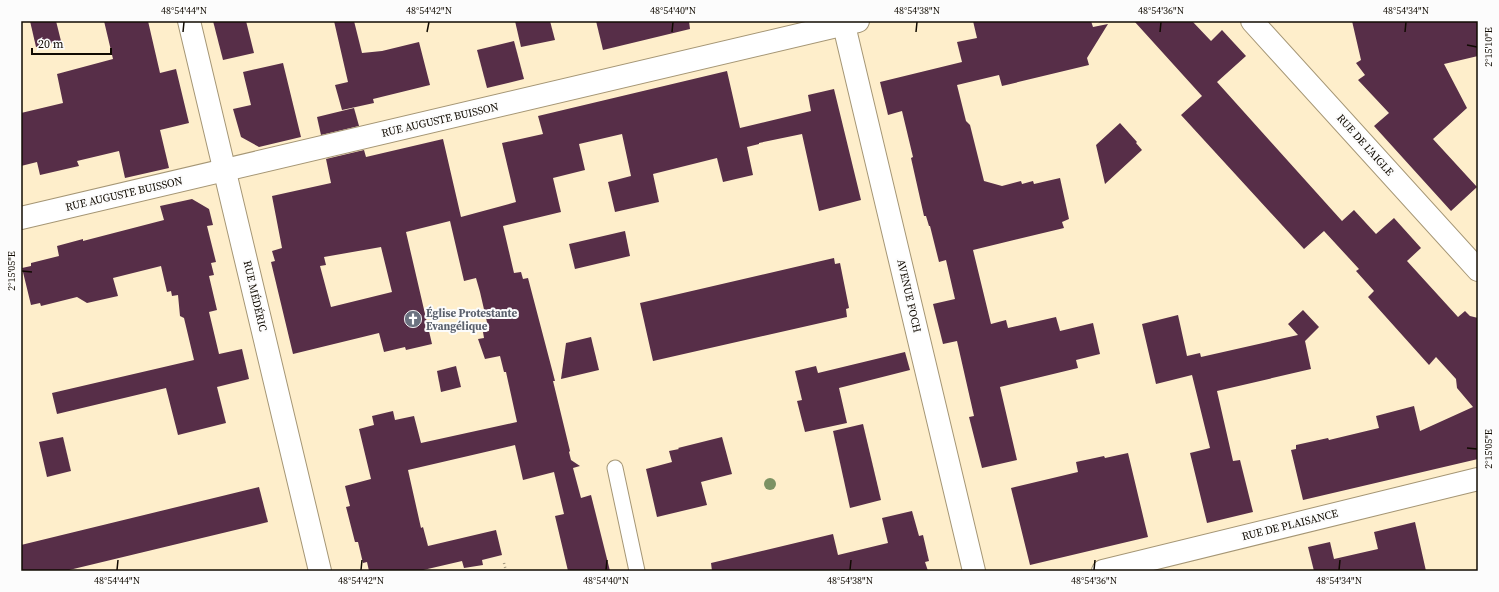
<svg xmlns="http://www.w3.org/2000/svg" width="1499" height="592" font-family="'Source Serif 4',serif">
<style>
.building{fill:#572e48;fill-rule:evenodd}
.lines{fill:none;stroke-linecap:round;stroke-linejoin:round}
.lane-casing{stroke:#a59675;stroke-width:17}
.street-casing{stroke:#a59675;stroke-width:24}
.path{stroke:#a2967d;stroke-width:2.5;stroke-dasharray:1 3;stroke-linecap:butt}
.lane{stroke:#fff;stroke-width:15}
.street{stroke:#fff;stroke-width:22}
.tree{fill:#7c9264}
.ticks{fill:none;stroke:#110b02;stroke-width:1.5}
.labels{text-anchor:middle;dominant-baseline:central;stroke-width:4;stroke-linejoin:round;paint-order:stroke}
.street-label{font-size:11px;fill:#110b02;stroke:#fcfcfc}
.worship-label{font-size:11px;font-weight:bold;fill:#5b616d;stroke:#fcfcfc;text-anchor:start}
.neatline{fill:none;stroke:#110b02;stroke-width:1.5}
.ticks-label{font-size:10px;text-anchor:middle;fill:#110b02}
</style>
<rect width="100%" height="100%" fill="#feeecb"/>
<g class="building">
<path d="M30,21H56L61,41L36,47Z"/>
<path d="M104,21H148L160,73L176,69L189,123L160,130L169,168L125,178L119,151L77,161L79,166L40,175L37,162L21,166V113L63,103L57,74L113,59Z"/>
<path d="M213,21H246L254,53L223,60Z"/>
<path d="M334,21H354L362,53L382,51L419,42L430,85L373,99L374,103L342,110L335,85L348,82Z"/>
<path d="M515,21H550L555,40L521,47Z"/>
<path d="M596,21H689L690,29L603,50Z"/>
<path d="M973,21H1091L1093,27L1108,24L1087,58L1089,65L1002,86L999,75L957,85L966,121L970,125L984,181L1002,186L1021,181L1022,184L1033,181L1034,184L1060,178L1069,219L1062,222L1064,228L973,250L991,324L1006,320L1008,328L1056,317L1060,331L1093,323L1100,354L1076,360L1078,368L1000,387L1017,460L982,468L969,417L974,416L957,341L943,344L933,304L955,299L946,260L939,262L930,226H929L926,216H924L911,158L913,157L902,111L888,115L880,82L962,62L957,42L977,38Z"/>
<path d="M1134,21H1192L1211,41L1222,30L1246,56L1217,82L1342,221L1354,210L1376,234L1394,218L1421,248L1407,261L1458,317L1465,311L1470,316L1478,318V459L1303,500L1291,450L1296,449V445L1328,438L1329,440L1379,428L1376,416L1414,406L1420,431L1473,407L1457,388L1456,379L1436,357L1429,365L1368,297L1374,291L1356,271L1359,269L1324,231L1304,249L1181,115L1202,96Z"/>
<path d="M1352,21H1478V56L1444,64L1467,108L1433,139L1477,187L1451,211L1374,126L1389,113L1358,80L1365,75L1356,63L1361,60Z"/>
<path d="M514,41L524,79L487,88L477,50Z"/>
<path d="M283,63L301,137L259,147L241,137L233,109L251,105L243,72Z"/>
<path d="M727,71L740,128L811,111L808,95L834,89L861,200L819,211L802,134L759,143V144L747,147L753,175L723,182L717,158L653,174L659,202L615,212L608,182L631,176L622,134L579,144L585,170L553,178L561,212L503,226L514,273L521,272L523,279L528,278L555,381H553L570,451L569,452L571,460L580,466L573,468L581,498L591,495L610,571H568L555,516L564,514L554,472L523,480L515,445L408,470L421,528L423,527L428,546L496,530L502,555L482,560L483,565L464,568L462,561L419,571H369L367,562L363,563L358,542H355L346,507L350,506L345,486L371,479L359,429L374,425L372,416L393,411L395,420L414,416L421,443L517,422L506,372H504L500,356L485,359L478,339L484,338L483,332L489,331L480,292L476,278L464,281L450,221L406,232L432,344L406,350L405,347L384,352L379,333L293,354L271,262L275,261L272,251L282,248L272,196L331,183L326,159L364,150L366,157L443,139L461,217L516,202L502,143L543,134L538,116ZM381,247L392,292L331,307L320,266L326,265L324,257Z"/>
<path d="M354,108L359,126L321,135L317,117Z"/>
<path d="M1120,123L1137,142L1136,143L1142,150L1105,184L1096,145Z"/>
<path d="M192,199L209,209L213,225L207,226L216,262L211,263L214,275L209,276L217,310L209,312L219,354L242,349L249,379L217,387L226,423L178,435L166,388L57,414L52,393L194,360L184,318L180,316L178,295L172,296L171,291L167,292L161,266L113,278L118,296L87,303L77,297L41,306L40,303L31,305L22,268L31,266V263L59,256L57,246L83,239V241L164,220L160,206Z"/>
<path d="M625,231L630,256L575,269L569,244Z"/>
<path d="M834,258L835,264L840,263L849,308L846,309L847,317L653,361L640,303Z"/>
<path d="M1303,310L1319,327L1305,341L1311,369L1217,391L1233,461L1240,460L1253,512L1207,523L1190,453L1210,448L1192,375L1156,384L1142,324L1178,315L1187,356L1200,353L1201,357L1298,335L1288,324Z"/>
<path d="M591,337L599,370L561,379L566,343Z"/>
<path d="M905,352L910,370L839,388L847,423L805,432L797,401L802,400L795,371L816,366L818,373Z"/>
<path d="M456,366L461,387L441,392L437,371Z"/>
<path d="M863,424L881,500L850,508L833,431Z"/>
<path d="M63,437L71,471L47,477L39,442Z"/>
<path d="M722,437L732,474L701,482L707,505L657,517L646,469L672,462L669,451L679,449L678,448Z"/>
<path d="M1128,453L1148,537L1030,565L1011,488L1078,472L1076,462L1104,456L1105,458Z"/>
<path d="M259,487L268,522L65,571H21V545Z"/>
<path d="M912,511L919,536L923,535L929,561L925,562L928,571H712L711,563L833,534L838,555L888,543L882,518Z"/>
<path d="M1415,522L1426,571H1314L1308,547L1330,542L1334,559L1378,549L1374,532Z"/>
</g>
<g class="lines">
<defs>
<path id="lane" d="M615,468L637,571"/>
<g id="street">
<path d="M189,21L320,571"/>
<path d="M843,21L974,571"/>
<path d="M1252,21L1478,270"/>
<path d="M21,218L858,21"/>
<path d="M1103,571L1478,479"/>
</g>
</defs>
<use href="#lane" class="lane-casing"/>
<use href="#street" class="street-casing"/>
<path class="path" d="M504,563L506,571"/>
<use href="#lane" class="lane"/>
<use href="#street" class="street"/>
</g>
<circle class="tree" cx="770" cy="484" r="6"/>
<path class="ticks" d="M183,32L184,22M427,32L429,22M672,32L673,22M916,32L917,22M1160,32L1161,22M1405,32L1406,22M1467,45L1477,47M22,271L32,272M1467,448L1477,449M117,570L118,560M361,570L362,560M606,570L607,560M850,570L851,560M1094,570L1095,560M1339,570L1340,560"/>
<defs>
<symbol id="church-disc" viewBox="-11 -11 22 22"><circle r="9.5" fill="#6b7280" stroke="#fcfcfc"/><path d="M-1.2-6h2.4v3.5h3.3v2.4h-3.3V6h-2.4V-.1h-3.3v-2.4h3.3Z" fill="#fff"/></symbol>
</defs>
<g fill-rule="evenodd">
<use href="#church-disc" x="403" y="309" width="20" height="20"/>
</g>
<g class="labels">
<g class="street-label">
<text transform="translate(440 120) rotate(-13)">RUE AUGUSTE BUISSON</text>
<text transform="translate(1365 145) rotate(48)">RUE DE L'AIGLE</text>
<text transform="translate(124 194) rotate(-13)">RUE AUGUSTE BUISSON</text>
<text transform="translate(255 296) rotate(77)">RUE MÉDÉRIC</text>
<text transform="translate(909 296) rotate(77)">AVENUE FOCH</text>
<text transform="translate(1290 525) rotate(-14)">RUE DE PLAISANCE</text>
</g>
<g class="worship-label">
<text x="426" y="313">Église Protestante<tspan x="426" dy="13">Evangélique</tspan></text>
</g>
</g>
<rect width="1499" height="592" fill="none" stroke="#fcfcfc" stroke-width="44"/>
<path d="M32 48v6h79v-6" fill="none" stroke="#110b02" stroke-width="2"/>
<text x="38" y="48" font-size="12" fill="#110b02" stroke="#fcfcfc" stroke-width="3" paint-order="stroke">20 m</text>
<rect x="22" y="22" width="1455" height="548" class="neatline"/>
<g class="ticks-label">
<text x="184" y="14">48°54'44"N</text>
<text x="429" y="14">48°54'42"N</text>
<text x="673" y="14">48°54'40"N</text>
<text x="917" y="14">48°54'38"N</text>
<text x="1161" y="14">48°54'36"N</text>
<text x="1406" y="14">48°54'34"N</text>
<text transform="translate(1488 47) rotate(-90)" y="4">2°15'10"E</text>
<text transform="translate(11 271) rotate(-90)" y="4">2°15'05"E</text>
<text transform="translate(1488 449) rotate(-90)" y="4">2°15'05"E</text>
<text x="117" y="584">48°54'44"N</text>
<text x="361" y="584">48°54'42"N</text>
<text x="606" y="584">48°54'40"N</text>
<text x="850" y="584">48°54'38"N</text>
<text x="1094" y="584">48°54'36"N</text>
<text x="1339" y="584">48°54'34"N</text>
</g>
</svg>
